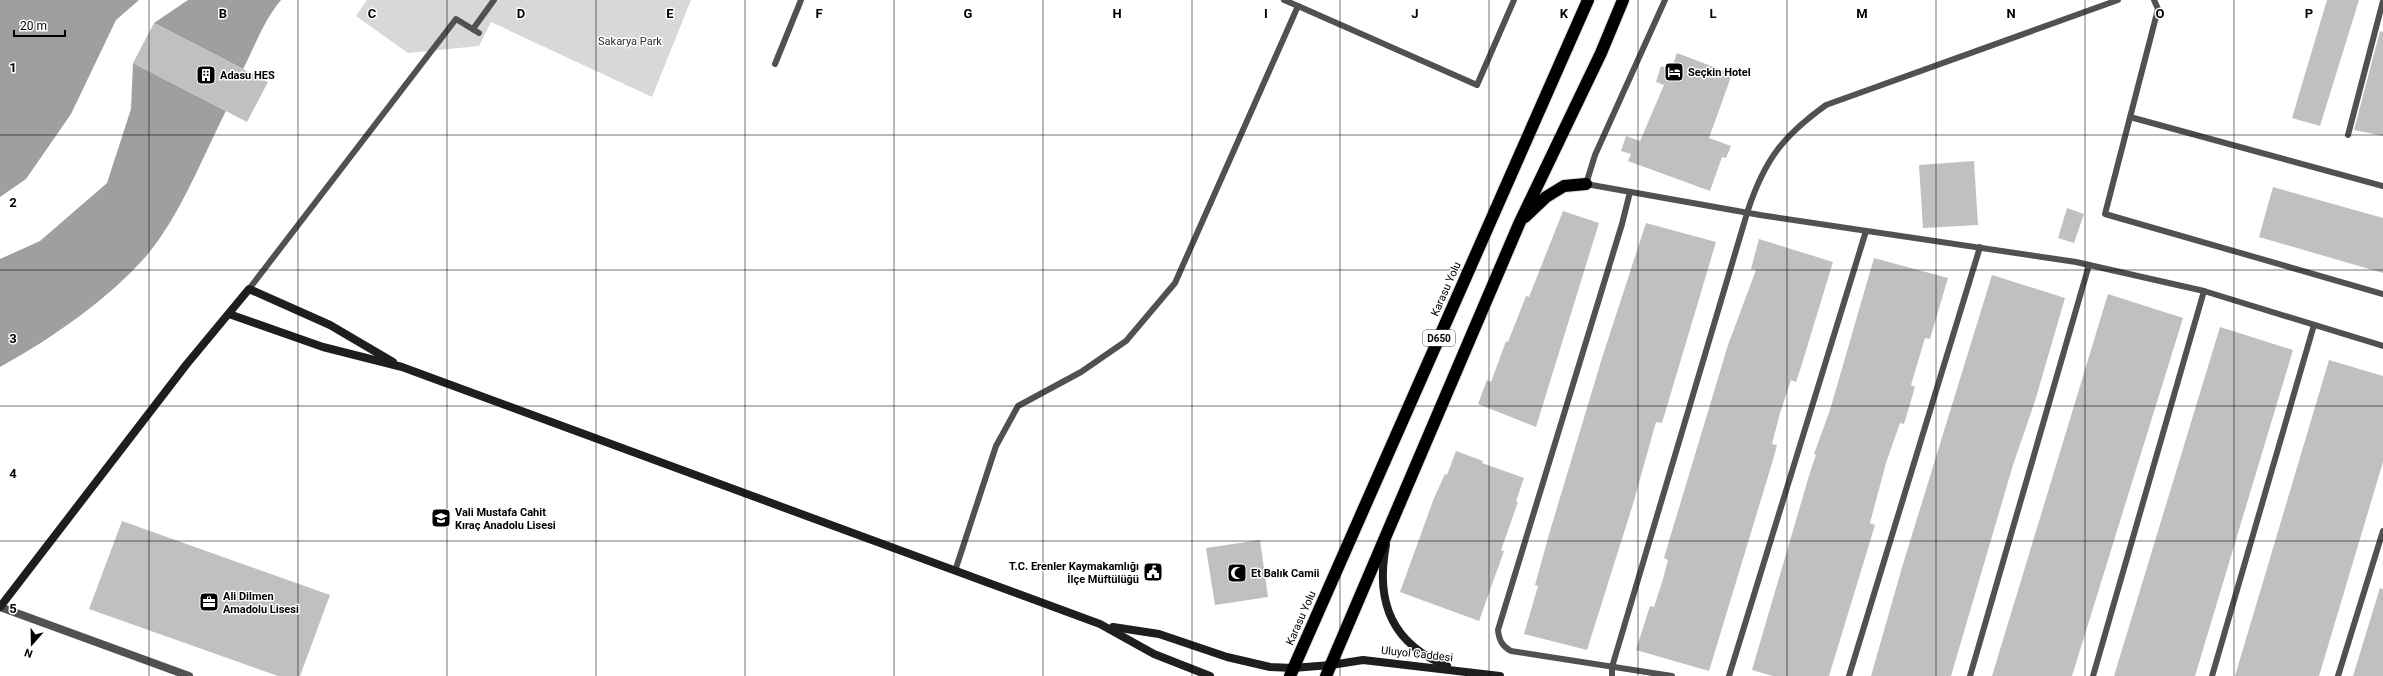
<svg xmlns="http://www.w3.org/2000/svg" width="2383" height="676" font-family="Roboto,sans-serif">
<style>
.green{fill:#d8d8d8}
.water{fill:#9f9f9f}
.building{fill:#c0c0c0}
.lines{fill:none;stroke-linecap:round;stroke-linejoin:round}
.highway-casing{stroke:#dbdbdb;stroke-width:14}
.lane{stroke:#515151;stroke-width:6}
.street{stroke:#515151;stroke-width:8}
.secondary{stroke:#1e1e1e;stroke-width:8}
.highway{stroke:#000;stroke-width:12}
.grid{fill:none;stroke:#000;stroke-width:1;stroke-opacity:0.55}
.labels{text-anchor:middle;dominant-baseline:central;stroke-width:3;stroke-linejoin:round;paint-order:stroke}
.shield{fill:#fff;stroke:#4c4c4c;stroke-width:1}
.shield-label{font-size:10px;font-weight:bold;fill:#000}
.park-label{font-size:11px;fill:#2f2f2f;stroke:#fff}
.poi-label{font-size:11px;font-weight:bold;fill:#000;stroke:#fff;text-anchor:start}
.street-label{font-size:11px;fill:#000;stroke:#fff}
.grid-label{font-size:13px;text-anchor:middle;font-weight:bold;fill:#000;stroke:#fff;stroke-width:3;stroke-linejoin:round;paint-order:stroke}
</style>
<rect width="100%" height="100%" fill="#fff"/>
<path class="green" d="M367,0H691L652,97L491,22L479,46L408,53L356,16Z"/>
<g class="water">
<path d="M0,0H139L116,20L71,114L26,179L0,197Z"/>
<path d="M188,0H281C264,20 255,46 243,69L154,23Z"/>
<path d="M133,63L226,111C203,156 180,216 147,255C109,299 51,339 0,367V259L40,241L107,183L131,109Z"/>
</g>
<g class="building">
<path d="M2327,0H2359L2320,126L2292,118Z"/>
<path d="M154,23L268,82L247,122L133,63Z"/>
<path d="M2380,31L2383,32V136L2354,130Z"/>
<path d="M1677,53L1732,74L1709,138L1731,146L1726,158L1722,157L1710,191L1628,161L1631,154L1621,151L1626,136L1640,141L1664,85L1656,82L1661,66L1671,70Z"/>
<path d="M1974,161L1978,225L1923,228L1919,165Z"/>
<path d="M2273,187L2383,218V273L2259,237Z"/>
<path d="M2067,208L2084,214L2074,243L2058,238Z"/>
<path d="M1563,211L1599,223L1536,427L1478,404L1487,380L1491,382L1506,341L1508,342L1526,296L1529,297Z"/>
<path d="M1646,223L1716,242L1662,423L1656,422L1633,504L1587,650L1524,634L1538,586L1535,585L1550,531L1602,358Z"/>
<path d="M1759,239L1833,262L1801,367L1796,382L1791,380L1780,413L1772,444L1777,445L1773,460L1709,671L1636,650L1650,606L1654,607L1663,579L1668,560L1664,558L1669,541L1728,345L1756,270L1751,269Z"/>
<path d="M1874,258L1948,278L1930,339L1925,338L1911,385L1915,387L1904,424L1900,423L1886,463L1870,523L1875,525L1829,676H1773L1752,670L1811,469L1816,455L1814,454L1830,410Z"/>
<path d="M1992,275L2065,298L2035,401L2013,465L1951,676H1871L1903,564Z"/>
<path d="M2108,294L2183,318L2072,676H1992Z"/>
<path d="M2220,327L2293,350L2195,676H2114Z"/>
<path d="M2329,360L2383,376V462L2319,676H2235Z"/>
<path d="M1456,451L1483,461L1482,463L1524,478L1516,501L1518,502L1501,550L1504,551L1479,621L1400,592L1434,498L1445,474L1447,475Z"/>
<path d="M122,521L330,595L300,676H278L89,609Z"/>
<path d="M1260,540L1268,597L1215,605L1206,548Z"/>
<path d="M2380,588L2383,589V676H2353Z"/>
</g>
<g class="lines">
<defs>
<g id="highway">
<path d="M1525,217L1546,197L1564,186L1586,184"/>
<path d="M1290,676L1588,0"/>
<path d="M1326,676L1519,224L1601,53L1623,0"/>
</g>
</defs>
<use href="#highway" class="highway-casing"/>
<g class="lane">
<path d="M1284,0L1298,6"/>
<path d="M1665,0L1595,155L1586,184L1760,215L2076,262L2204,291L2383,346"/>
<path d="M2154,0L2158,9L2105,214L2383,294"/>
<path d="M473,29L494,0"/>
<path d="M775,64L801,0"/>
<path d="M2130,117L2383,186"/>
<path d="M2348,135L2383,1"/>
<path d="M1630,192L1622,224L1498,630C1499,640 1502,646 1511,651L1672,676"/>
<path d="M249,289L456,19L479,33"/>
<path d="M955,571L996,446L1018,406L1081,372L1126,341L1175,283L1298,6L1477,85L1514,0"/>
<path d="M1612,676V667L1748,210C1765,159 1783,136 1826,105L2118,0"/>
<path d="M1729,676L1866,231"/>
<path d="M1849,676L1980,247"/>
<path d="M1970,676L2089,265"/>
<path d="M2093,676L2204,291"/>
<path d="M2212,676L2314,325"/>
<path d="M2338,676L2383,531"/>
</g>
<path class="street" d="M0,607L189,676"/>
<g class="secondary">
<path d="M229,314L323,347L402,367L1100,624L1154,654L1210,676"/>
<path d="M1386,545C1375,602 1392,644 1447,666"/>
<path d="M0,607L186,365L249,289L330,325L393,362"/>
<path d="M1113,627L1159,634L1227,657L1270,667L1293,668L1331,665L1363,660L1500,676"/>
</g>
<use href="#highway" class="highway"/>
</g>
<path class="grid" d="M149,0V676M298,0V676M447,0V676M596,0V676M745,0V676M894,0V676M1043,0V676M1192,0V676M1340,0V676M1489,0V676M1638,0V676M1787,0V676M1936,0V676M2085,0V676M2234,0V676M0,135H2383M0,270H2383M0,406H2383M0,541H2383"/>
<defs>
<symbol id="hotel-square" viewBox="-11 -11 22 22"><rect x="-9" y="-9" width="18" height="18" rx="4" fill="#000" stroke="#fff"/><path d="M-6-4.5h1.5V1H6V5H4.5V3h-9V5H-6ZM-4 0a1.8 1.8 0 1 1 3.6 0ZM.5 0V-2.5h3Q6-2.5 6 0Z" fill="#fff"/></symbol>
<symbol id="building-square" viewBox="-11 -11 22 22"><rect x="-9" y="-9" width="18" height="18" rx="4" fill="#000" stroke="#fff"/><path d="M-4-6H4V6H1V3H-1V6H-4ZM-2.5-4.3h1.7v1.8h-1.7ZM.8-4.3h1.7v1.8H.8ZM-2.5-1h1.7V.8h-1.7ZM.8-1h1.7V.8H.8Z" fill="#fff"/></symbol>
<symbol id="school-square" viewBox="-11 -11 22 22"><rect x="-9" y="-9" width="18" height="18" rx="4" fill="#000" stroke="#fff"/><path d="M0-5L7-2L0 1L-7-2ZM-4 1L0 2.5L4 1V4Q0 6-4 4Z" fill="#fff"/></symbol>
<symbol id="civic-square" viewBox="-11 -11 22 22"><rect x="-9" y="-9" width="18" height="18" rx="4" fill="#000" stroke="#fff"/><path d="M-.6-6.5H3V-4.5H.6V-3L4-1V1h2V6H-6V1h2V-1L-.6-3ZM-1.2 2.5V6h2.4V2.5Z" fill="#fff"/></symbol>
<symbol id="mosque-square" viewBox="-11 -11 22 22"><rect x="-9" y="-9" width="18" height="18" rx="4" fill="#000" stroke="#fff"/><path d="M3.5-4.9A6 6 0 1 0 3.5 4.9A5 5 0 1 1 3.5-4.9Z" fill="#fff"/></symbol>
<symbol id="office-square" viewBox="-11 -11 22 22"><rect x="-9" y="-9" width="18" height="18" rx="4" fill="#000" stroke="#fff"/><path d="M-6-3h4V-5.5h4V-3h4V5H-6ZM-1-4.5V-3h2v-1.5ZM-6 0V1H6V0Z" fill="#fff"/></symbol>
</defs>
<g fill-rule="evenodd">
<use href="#hotel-square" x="1663" y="61" width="22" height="22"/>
<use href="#building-square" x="195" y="64" width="22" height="22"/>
<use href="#school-square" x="430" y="507" width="22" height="22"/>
<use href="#civic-square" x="1142" y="561" width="22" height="22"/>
<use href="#mosque-square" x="1226" y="562" width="22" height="22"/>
<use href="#office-square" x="198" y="591" width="22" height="22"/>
</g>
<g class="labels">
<rect class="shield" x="1423" y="330" width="32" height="16" rx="3"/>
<g class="shield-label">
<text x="1439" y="338">D650</text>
</g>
<g class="park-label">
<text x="630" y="41">Sakarya Park</text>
</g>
<g class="poi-label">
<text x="1688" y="72">Seçkin Hotel</text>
<text x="220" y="75">Adasu HES</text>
<text x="455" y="512">Vali Mustafa Cahit<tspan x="455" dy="13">Kıraç Anadolu Lisesi</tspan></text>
<text x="1139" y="566" text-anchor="end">T.C. Erenler Kaymakamlığı<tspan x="1139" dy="13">İlçe Müftülüğü</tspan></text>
<text x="1251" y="573">Et Balık Camii</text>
<text x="223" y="596">Ali Dilmen<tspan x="223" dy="13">Amadolu Lisesi</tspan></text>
</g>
<g class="street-label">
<text transform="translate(1446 289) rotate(-66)">Karasu Yolu</text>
<text transform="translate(1301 618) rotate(-66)">Karasu Yolu</text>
<text transform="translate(1417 654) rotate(6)">Uluyol Caddesi</text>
</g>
</g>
<g class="grid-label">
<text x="223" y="18">B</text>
<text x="372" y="18">C</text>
<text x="521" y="18">D</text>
<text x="670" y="18">E</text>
<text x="819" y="18">F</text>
<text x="968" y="18">G</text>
<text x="1117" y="18">H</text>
<text x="1266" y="18">I</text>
<text x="1415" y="18">J</text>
<text x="1564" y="18">K</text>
<text x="1713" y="18">L</text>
<text x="1862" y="18">M</text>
<text x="2011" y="18">N</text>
<text x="2160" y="18">O</text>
<text x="2309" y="18">P</text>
<text x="13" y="72">1</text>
<text x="13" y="207">2</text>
<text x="13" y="343">3</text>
<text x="13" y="478">4</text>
<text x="13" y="613">5</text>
</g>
<g transform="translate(32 644) rotate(200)" stroke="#ffffff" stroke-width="3" paint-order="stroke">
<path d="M0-3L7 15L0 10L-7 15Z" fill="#000000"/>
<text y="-6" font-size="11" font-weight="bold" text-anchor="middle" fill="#000000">N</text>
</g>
<path d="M14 30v6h51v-6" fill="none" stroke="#000000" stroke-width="2"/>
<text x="20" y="30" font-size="12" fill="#000000" stroke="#ffffff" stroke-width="3" paint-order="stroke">20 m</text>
</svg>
